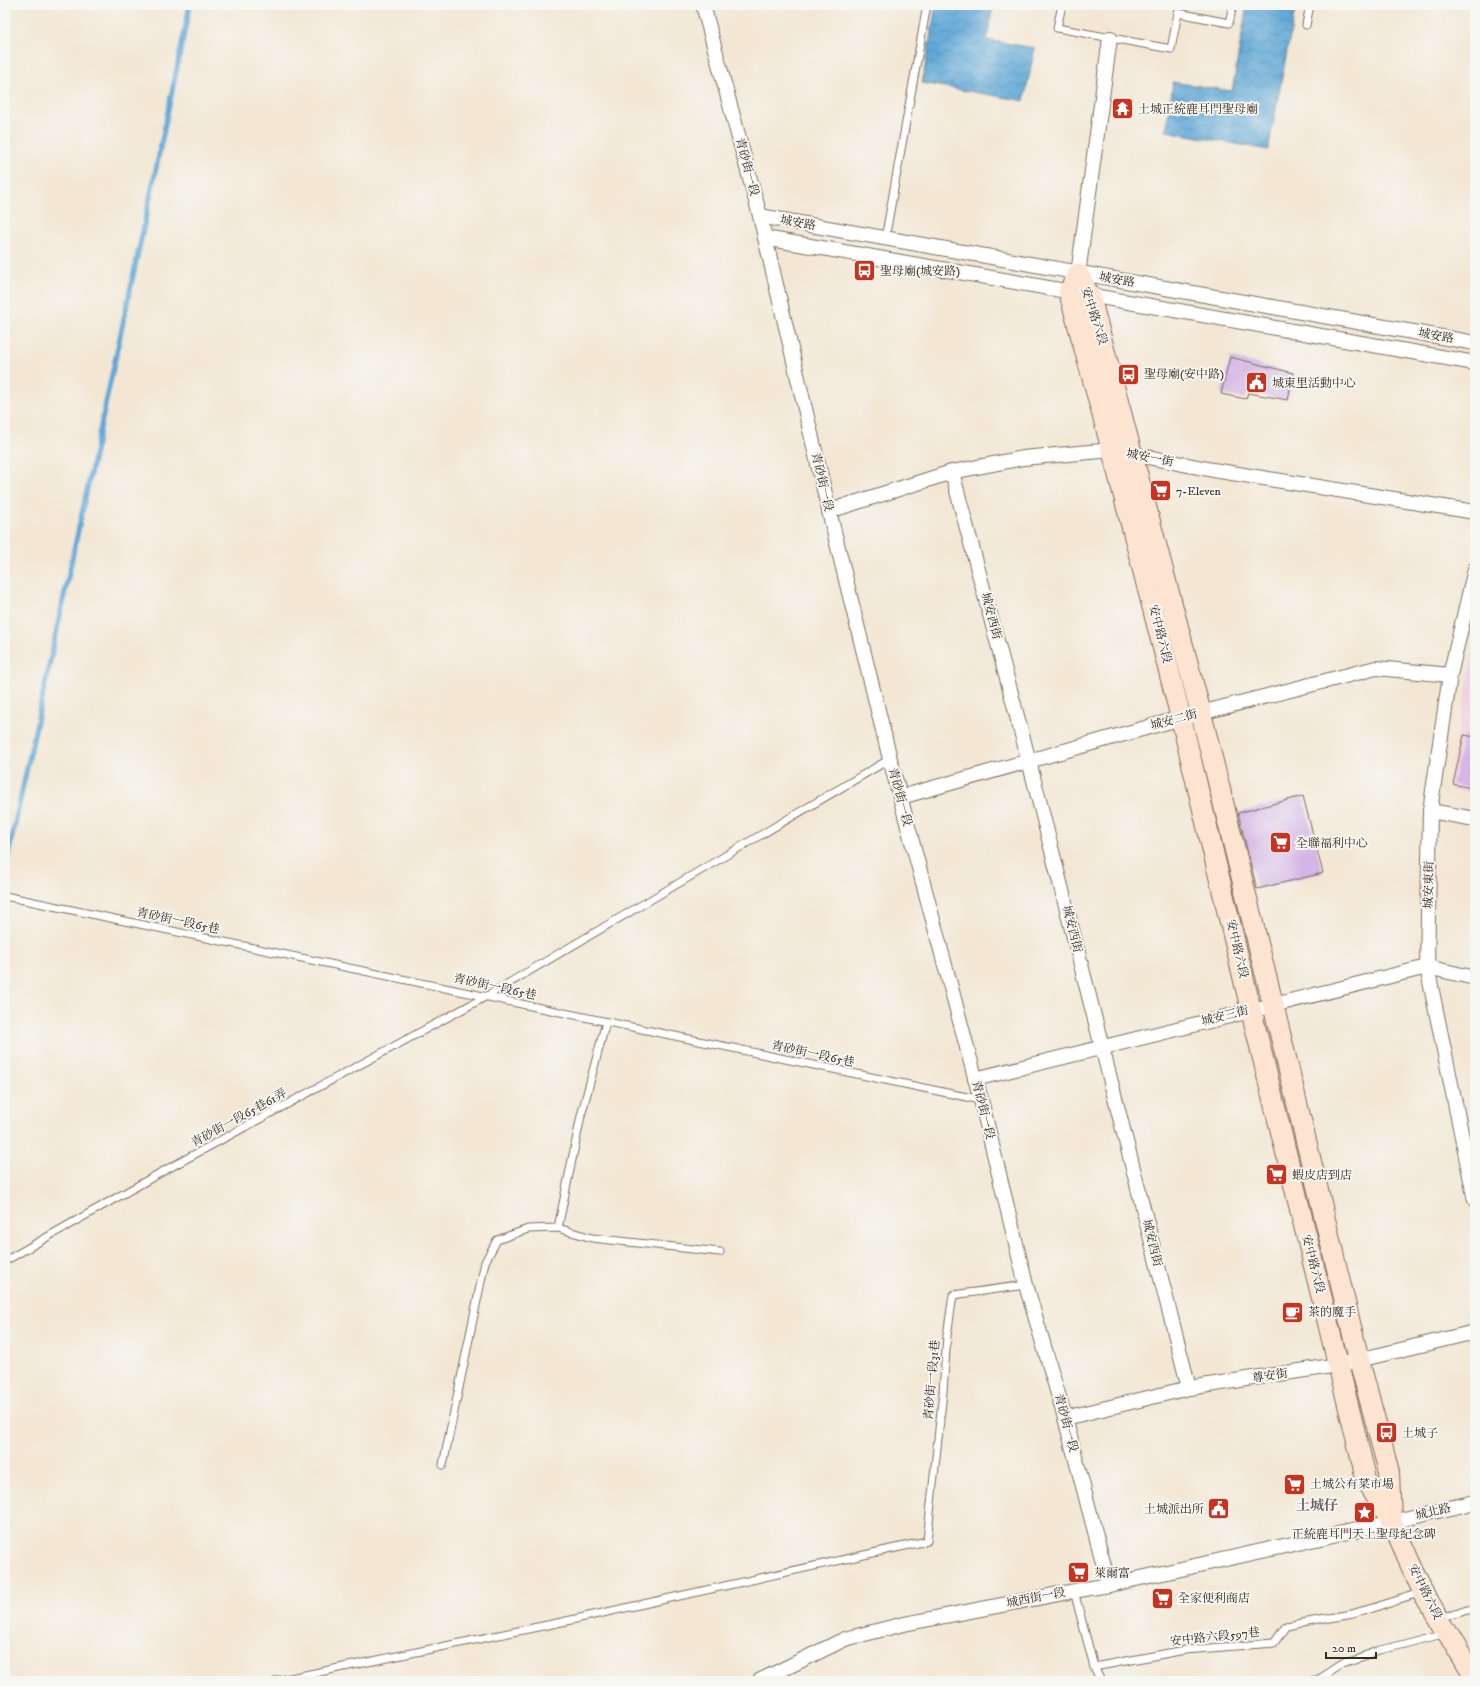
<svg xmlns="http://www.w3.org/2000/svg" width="1480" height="1686" font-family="'IM FELL DW Pica','Noto Serif TC',serif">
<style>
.built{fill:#f1d0e2}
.water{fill:url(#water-waves);stroke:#4e697a}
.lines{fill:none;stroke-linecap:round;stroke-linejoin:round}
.stream{stroke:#60a8d7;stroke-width:5}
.building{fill:#d4b5e6}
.lane-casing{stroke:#7b6c5e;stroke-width:9}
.street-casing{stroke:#7b6c5e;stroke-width:16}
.secondary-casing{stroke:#7b6c5e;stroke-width:22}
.lane{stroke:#fff;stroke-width:7}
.street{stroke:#fff;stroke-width:14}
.secondary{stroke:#fde4d1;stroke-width:20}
.labels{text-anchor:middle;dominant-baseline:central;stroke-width:4;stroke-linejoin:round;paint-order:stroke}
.poi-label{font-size:12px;fill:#3b2a1e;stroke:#f6f6f2;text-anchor:start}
.street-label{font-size:12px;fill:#3b2a1e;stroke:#f6f6f2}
.quarter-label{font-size:14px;font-weight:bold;fill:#715b64;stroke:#f6f6f2}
</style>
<defs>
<pattern id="water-waves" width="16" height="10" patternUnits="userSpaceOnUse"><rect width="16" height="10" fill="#60a8d7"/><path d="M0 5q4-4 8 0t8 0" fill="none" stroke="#5089ae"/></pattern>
</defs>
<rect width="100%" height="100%" fill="#f6f6f2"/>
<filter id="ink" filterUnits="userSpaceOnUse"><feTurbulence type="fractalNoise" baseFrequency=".025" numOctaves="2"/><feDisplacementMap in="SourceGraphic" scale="8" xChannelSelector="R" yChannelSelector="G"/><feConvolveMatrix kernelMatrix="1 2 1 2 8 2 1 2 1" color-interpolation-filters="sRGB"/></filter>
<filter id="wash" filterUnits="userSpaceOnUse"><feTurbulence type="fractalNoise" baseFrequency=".012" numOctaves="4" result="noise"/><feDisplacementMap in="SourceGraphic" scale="16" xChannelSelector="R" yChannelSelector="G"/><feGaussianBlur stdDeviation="0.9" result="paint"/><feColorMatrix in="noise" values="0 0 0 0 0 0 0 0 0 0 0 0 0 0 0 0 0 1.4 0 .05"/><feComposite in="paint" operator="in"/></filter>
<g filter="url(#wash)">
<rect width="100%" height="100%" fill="#f3e7d4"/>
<path class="built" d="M1475,643V794L1448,789Z"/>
<g class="water">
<path d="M936,5H993L987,40L1035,48L1024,101L922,83Z"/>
<path d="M1247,5H1296L1268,150L1166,131L1173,82L1232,91Z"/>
</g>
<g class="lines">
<path class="stream" d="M5,870L148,207L190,5"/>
</g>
<g id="blocks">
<g class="building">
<path d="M1230,357L1293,373L1288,400L1248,393L1246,399L1221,394Z"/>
<path d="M1464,735L1475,737V789L1453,784Z"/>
<path d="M1303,796L1323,873L1257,889L1238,813Z"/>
</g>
</g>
</g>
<g filter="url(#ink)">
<use href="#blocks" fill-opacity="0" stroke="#7b6c5e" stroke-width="1"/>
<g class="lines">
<defs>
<g id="lane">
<path d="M1062,5L1057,28L1171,49L1178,13L1229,23L1233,5"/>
<path d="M1306,25L1310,5"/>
<path d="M885,239L927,5"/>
<path d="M5,896L981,1100"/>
<path d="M558,1228L581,1116L606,1022"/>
<path d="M5,1261L160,1173L485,997L890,759"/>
<path d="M443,1465L485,1262L497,1240L528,1229L558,1228L592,1238L720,1252"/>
<path d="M1074,1591L1094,1667L1101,1681"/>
<path d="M1441,1618L1467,1609H1475"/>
<path d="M1094,1667L1185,1650L1274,1643L1286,1626L1352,1614L1423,1592"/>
<path d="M276,1681L562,1622L927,1541L943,1392L947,1336L953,1295L1026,1285"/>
<path d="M1303,1681L1318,1680L1344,1663L1381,1650L1446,1633"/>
</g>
<g id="street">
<path d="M703,5L760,216L829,511L890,759L981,1100L1026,1285L1065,1418L1109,1585"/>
<path d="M760,216L1475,343"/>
<path d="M765,238L1475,363"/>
<path d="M1078,274L1110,38"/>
<path d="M952,472L1029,761L1189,1388"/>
<path d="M829,511L952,472L1023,458L1112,450L1213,470L1475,512"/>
<path d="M1475,569L1450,675L1430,811L1427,967L1475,1200"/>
<path d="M901,797L1181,718L1376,668L1450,675"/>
<path d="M1430,811L1475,819"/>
<path d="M975,1079L1427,967L1475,978"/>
<path d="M1065,1418L1189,1388L1338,1365L1475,1332"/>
<path d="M759,1681L845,1639L904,1624L1074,1591L1109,1585L1392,1522L1475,1502"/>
</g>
<g id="secondary">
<path d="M1078,274L1069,292L1112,450L1181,718L1251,1010L1367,1482L1392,1522L1423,1592L1475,1679"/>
<path d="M1078,274L1090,296L1201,713L1273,1004L1359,1360L1389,1472L1391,1518"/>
</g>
</defs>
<use href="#lane" class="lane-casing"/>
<use href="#street" class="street-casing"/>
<use href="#secondary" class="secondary-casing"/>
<use href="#lane" class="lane"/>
<use href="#street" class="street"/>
<use href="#secondary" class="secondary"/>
</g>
</g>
<defs>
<symbol id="temple-square" viewBox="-11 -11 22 22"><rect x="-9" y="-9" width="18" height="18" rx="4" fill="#c8321e" stroke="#f6f6f2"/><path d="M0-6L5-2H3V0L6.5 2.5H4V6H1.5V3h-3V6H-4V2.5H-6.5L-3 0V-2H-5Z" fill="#fff"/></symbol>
<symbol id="bus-square" viewBox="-11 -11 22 22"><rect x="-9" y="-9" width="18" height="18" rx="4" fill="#c8321e" stroke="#f6f6f2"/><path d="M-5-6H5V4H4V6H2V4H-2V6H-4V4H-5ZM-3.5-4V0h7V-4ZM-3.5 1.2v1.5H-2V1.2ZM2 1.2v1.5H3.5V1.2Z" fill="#fff"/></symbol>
<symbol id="civic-square" viewBox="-11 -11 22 22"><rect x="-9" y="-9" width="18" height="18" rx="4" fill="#c8321e" stroke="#f6f6f2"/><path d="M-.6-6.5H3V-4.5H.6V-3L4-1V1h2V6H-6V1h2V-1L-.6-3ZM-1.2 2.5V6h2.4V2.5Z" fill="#fff"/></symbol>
<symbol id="supermarket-square" viewBox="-11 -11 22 22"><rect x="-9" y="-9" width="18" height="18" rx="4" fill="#c8321e" stroke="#f6f6f2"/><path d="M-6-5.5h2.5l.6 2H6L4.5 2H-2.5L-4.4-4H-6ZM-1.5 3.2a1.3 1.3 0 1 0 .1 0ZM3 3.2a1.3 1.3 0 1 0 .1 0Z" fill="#fff"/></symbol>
<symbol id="cafe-square" viewBox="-11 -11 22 22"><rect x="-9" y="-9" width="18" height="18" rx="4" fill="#c8321e" stroke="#f6f6f2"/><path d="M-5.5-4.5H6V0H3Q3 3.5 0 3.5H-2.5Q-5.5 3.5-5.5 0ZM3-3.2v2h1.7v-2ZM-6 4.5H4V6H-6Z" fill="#fff"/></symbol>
<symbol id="sight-square" viewBox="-11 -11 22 22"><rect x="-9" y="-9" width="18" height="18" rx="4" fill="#c8321e" stroke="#f6f6f2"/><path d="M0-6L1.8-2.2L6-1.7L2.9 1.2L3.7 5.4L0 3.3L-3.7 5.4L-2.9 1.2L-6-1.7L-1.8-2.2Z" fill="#fff"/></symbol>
</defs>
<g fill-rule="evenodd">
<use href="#temple-square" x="1110" y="96" width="25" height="25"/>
<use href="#bus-square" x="852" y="258" width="25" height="25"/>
<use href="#bus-square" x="1116" y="362" width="25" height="25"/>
<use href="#civic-square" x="1244" y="370" width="25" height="25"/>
<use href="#supermarket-square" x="1148" y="478" width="25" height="25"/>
<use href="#supermarket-square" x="1268" y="830" width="25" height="25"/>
<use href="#supermarket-square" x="1264" y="1162" width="25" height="25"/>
<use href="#cafe-square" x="1280" y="1300" width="25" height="25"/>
<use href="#bus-square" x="1374" y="1420" width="25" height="25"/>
<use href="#supermarket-square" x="1282" y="1472" width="25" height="25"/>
<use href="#civic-square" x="1206" y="1496" width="25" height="25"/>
<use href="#sight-square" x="1352" y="1500" width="25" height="25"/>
<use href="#supermarket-square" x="1066" y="1560" width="25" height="25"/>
<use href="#supermarket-square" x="1150" y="1586" width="25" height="25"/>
</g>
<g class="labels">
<g class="poi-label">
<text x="1138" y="109">土城正統鹿耳門聖母廟</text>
<text x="880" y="271">聖母廟(城安路)</text>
<text x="1144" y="374">聖母廟(安中路)</text>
<text x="1272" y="383">城東里活動中心</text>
<text x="1176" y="491">7-Eleven</text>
<text x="1296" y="843">全聯福利中心</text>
<text x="1292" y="1175">蝦皮店到店</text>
<text x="1308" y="1312">茶的魔手</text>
<text x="1402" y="1433">土城子</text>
<text x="1310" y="1484">土城公有菜市場</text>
<text x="1204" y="1509" text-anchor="end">土城派出所</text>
<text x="1364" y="1534" text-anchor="middle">正統鹿耳門天上聖母紀念碑</text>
<text x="1094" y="1573">萊爾富</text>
<text x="1178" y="1598">全家便利商店</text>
</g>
<g class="street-label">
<text transform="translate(747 167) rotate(75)">青砂街一段</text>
<text transform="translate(798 223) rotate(10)">城安路</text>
<text transform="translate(1117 280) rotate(10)">城安路</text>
<text transform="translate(1094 316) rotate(72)">安中路六段</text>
<text transform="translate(1436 336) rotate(10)">城安路</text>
<text transform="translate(1150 458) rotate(11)">城安一街</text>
<text transform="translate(822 482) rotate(77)">青砂街一段</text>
<text transform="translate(991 616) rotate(75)">城安西街</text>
<text transform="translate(1160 634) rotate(76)">安中路六段</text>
<text transform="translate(1174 720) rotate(-15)">城安二街</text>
<text transform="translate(900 797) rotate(75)">青砂街一段</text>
<text transform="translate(1429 885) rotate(-89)">城安東街</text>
<text transform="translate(178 921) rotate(12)">青砂街一段65巷</text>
<text transform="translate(1072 929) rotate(76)">城安西街</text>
<text transform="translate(1237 949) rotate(77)">安中路六段</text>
<text transform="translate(495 987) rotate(12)">青砂街一段65巷</text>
<text transform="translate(1225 1016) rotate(-14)">城安三街</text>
<text transform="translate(813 1054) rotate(12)">青砂街一段65巷</text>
<text transform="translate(983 1110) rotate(76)">青砂街一段</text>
<text transform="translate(239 1118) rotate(-29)">青砂街一段65巷61弄</text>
<text transform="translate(1152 1243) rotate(76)">城安西街</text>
<text transform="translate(1313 1264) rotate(76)">安中路六段</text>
<text transform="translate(1270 1376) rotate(-9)">尊安街</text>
<text transform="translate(932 1380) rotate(-85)">青砂街一段31巷</text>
<text transform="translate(1066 1423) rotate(75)">青砂街一段</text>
<text transform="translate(1433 1512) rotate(-14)">城北路</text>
<text transform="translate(1425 1592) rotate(63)">安中路六段</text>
<text transform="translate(1036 1598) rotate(-11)">城西街一段</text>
<text transform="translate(1215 1637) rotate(-6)">安中路六段597巷</text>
</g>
<g class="quarter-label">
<text x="1317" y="1506">土城仔</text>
</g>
</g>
<rect width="1480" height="1686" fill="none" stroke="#f6f6f2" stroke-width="20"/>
<path d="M1326 1652v6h50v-6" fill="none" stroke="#3b2a1e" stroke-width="2"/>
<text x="1332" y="1652" font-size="12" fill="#3b2a1e" stroke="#f6f6f2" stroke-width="3" paint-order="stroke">20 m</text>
</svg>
